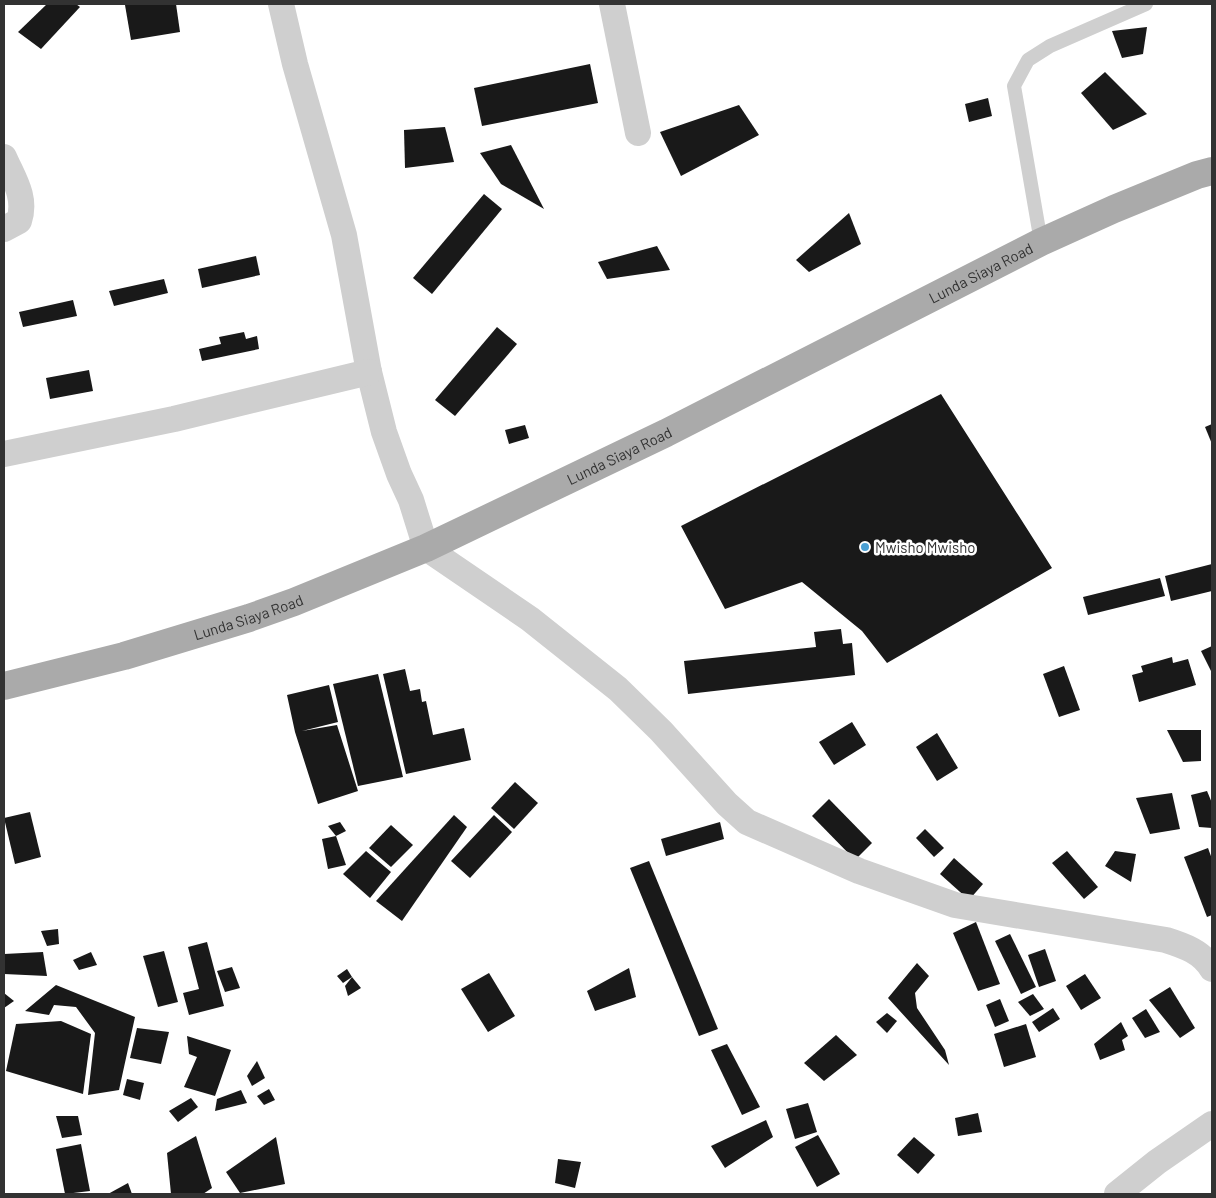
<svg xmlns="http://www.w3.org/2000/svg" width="1216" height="1198" font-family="Barlow,sans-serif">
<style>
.building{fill:#191919}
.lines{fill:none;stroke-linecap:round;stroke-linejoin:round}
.service{stroke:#cfcfcf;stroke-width:14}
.minor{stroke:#cfcfcf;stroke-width:26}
.primary{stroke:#aaa;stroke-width:28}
.poi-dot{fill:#4a9fd3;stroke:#fff;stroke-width:2}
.labels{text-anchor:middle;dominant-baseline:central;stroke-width:5;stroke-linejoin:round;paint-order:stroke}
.street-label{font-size:15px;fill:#323232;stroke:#fff}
.poi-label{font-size:15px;fill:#323232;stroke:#fff;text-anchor:start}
</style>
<rect width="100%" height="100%" fill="#fff"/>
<g class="building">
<path d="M47,4H76L80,7L41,49L18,32Z"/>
<path d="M130,4H176L180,32L131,40L125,5Z"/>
<path d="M1147,27L1143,54L1122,58L1112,31Z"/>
<path d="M590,64L598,103L482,126L474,88Z"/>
<path d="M1105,72L1147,114L1113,130L1081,93Z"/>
<path d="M988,98L992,116L969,122L965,104Z"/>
<path d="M739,105L759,135L681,176L660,132Z"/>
<path d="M445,127L454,162L405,168L404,130Z"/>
<path d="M511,145L544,209L501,184L480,153Z"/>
<path d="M484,194L502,209L432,294L413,278Z"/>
<path d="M849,213L861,244L809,272L796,260Z"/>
<path d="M657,246L670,270L607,279L598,262Z"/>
<path d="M256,256L260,275L202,288L198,269Z"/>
<path d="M164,279L168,293L114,306L109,291Z"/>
<path d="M73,300L77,316L23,327L19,312Z"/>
<path d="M497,327L517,344L455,416L435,400Z"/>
<path d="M244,332L246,339L257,336L259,349L202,361L199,349L221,344L219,337Z"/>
<path d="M89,370L93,391L50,399L46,378Z"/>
<path d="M941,394L1052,568L887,663L862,631L802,582L725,609L681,526Z"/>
<path d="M1212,424V444L1205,427Z"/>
<path d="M525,425L529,438L509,444L505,430Z"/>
<path d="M1212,564V591L1171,601L1165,576Z"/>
<path d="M1160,578L1165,596L1088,615L1083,597Z"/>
<path d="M841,629L843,644L852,643L855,675L688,694L684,661L816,647L814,632Z"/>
<path d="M1212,646V673L1201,651Z"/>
<path d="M1172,657L1173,663L1188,659L1196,685L1139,702L1132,675L1143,672L1141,666Z"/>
<path d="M1064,666L1080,710L1059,717L1043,674Z"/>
<path d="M405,669L410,691L420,689L422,702L426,701L433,735L464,728L471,760L406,774L383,674Z"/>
<path d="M378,674L403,777L358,786L333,684Z"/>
<path d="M329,685L338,722L302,731L337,725L358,791L318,804L295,732L287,695Z"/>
<path d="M852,722L866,745L834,765L819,742Z"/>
<path d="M1167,730H1201V761L1183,762Z"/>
<path d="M937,733L958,768L937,781L916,747Z"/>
<path d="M515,782L538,803L514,829L491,808Z"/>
<path d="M1207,791L1212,803V828L1199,827L1191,795Z"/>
<path d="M1172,793L1180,829L1150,834L1136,798Z"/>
<path d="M829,799L872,843L855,860L812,816Z"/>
<path d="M30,812L41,857L15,864L4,818Z"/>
<path d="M454,815L467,827L402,921L376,901Z"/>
<path d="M494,815L512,832L470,878L451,861Z"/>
<path d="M340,822L346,831L336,836L328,826Z"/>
<path d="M720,822L724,839L666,856L661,839Z"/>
<path d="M391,825L413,845L391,867L369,848Z"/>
<path d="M925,829L944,848L934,857L916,838Z"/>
<path d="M336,836L346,865L328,869L322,839Z"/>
<path d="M1208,848L1212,859V915L1207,917L1184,857Z"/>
<path d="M366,851L391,872L370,898L343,874Z"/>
<path d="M1067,851L1098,887L1084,899L1052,863Z"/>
<path d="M1115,851L1136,854L1131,882L1105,866Z"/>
<path d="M954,858L983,884L969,900L940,874Z"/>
<path d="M649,861L718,1029L699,1036L630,868Z"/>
<path d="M976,922L1000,984L978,991L953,933Z"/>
<path d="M58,929L59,944L47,946L41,931Z"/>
<path d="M1010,934L1036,987L1021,994L995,941Z"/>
<path d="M207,942L224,1006L189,1015L183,993L199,989L188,947Z"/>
<path d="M1045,949L1056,981L1039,987L1028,955Z"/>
<path d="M164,951L178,1002L158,1007L143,956Z"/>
<path d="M43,952L47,976L4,974V954Z"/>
<path d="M91,952L97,965L79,970L73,960Z"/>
<path d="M917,963L929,976L915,993L917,1008L945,1050L949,1065L888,998Z"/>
<path d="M232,967L240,988L225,992L217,971Z"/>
<path d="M629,968L636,997L595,1011L587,991Z"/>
<path d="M347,969L352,977L343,983L337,976Z"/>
<path d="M489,973L515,1016L488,1032L461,989Z"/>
<path d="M1085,974L1101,998L1081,1010L1066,986Z"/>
<path d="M352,977L361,988L348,996L345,986Z"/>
<path d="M56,985L135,1017L119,1090L88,1095L95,1033L76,1007L54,1005L49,1015L25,1011Z"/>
<path d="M1170,987L1195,1028L1180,1038L1149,1000Z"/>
<path d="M4,993L14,1001L4,1008Z"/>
<path d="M1033,994L1044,1009L1030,1016L1018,1002Z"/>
<path d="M1000,999L1009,1021L995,1027L986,1005Z"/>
<path d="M1053,1008L1060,1019L1039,1032L1032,1022Z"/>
<path d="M1146,1009L1160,1032L1145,1038L1132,1018Z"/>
<path d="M887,1013L897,1021L887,1033L876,1022Z"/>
<path d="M61,1021L91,1034L83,1094L6,1071L16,1024Z"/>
<path d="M1121,1022L1128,1036L1122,1040L1125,1050L1100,1060L1094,1044Z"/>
<path d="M1026,1024L1036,1057L1004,1067L994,1034Z"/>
<path d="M137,1028L169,1032L161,1064L130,1058Z"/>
<path d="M836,1035L857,1055L824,1081L804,1063Z"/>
<path d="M187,1036L231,1050L215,1096L184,1087L197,1057L189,1054Z"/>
<path d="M727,1044L760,1107L742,1115L711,1050Z"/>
<path d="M257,1061L265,1078L252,1086L247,1076Z"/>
<path d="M127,1079L144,1083L140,1100L123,1095Z"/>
<path d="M269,1089L275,1100L264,1105L257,1096Z"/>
<path d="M241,1090L247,1103L215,1111L217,1099Z"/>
<path d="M191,1098L198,1107L178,1122L169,1111Z"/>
<path d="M808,1103L817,1132L795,1139L786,1109Z"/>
<path d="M978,1113L982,1132L958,1136L955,1118Z"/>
<path d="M56,1116H78L82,1135L62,1138Z"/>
<path d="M766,1120L773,1137L725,1168L711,1146Z"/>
<path d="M818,1135L840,1174L817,1187L795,1147Z"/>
<path d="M196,1136L212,1188L203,1194H171L167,1153Z"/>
<path d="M276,1137L285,1184L240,1193L226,1172Z"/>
<path d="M914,1137L935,1155L918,1174L897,1155Z"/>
<path d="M81,1144L90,1191L65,1194L56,1149Z"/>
<path d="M558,1159L581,1162L575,1188L555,1183Z"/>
<path d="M128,1183L132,1194H108Z"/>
</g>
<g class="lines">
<path class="service" d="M1041,242L1014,86L1028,60L1050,46L1146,4"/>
<g class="minor">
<path d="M281,4L295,64L344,235L369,372L384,432L399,474L411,500L426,548L530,619L618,689L661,731L727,804L747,822L859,871L955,905L1166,940C1185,946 1202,952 1212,969"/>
<path d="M612,4L638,133"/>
<path d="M4,157C13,178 27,197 19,221L4,229"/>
<path d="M4,454L174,419L369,372"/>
<path d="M1117,1194L1157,1162L1212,1124"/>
</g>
<path class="primary" id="s1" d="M4,686L124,656L249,618L294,602L426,548L666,433L1041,242L1114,209L1197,175L1212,171"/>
</g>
<circle class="poi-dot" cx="865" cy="547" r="5"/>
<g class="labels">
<g class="street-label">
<text stroke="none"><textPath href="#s1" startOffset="1064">Lunda Siaya Road</textPath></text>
<text stroke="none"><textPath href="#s1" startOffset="659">Lunda Siaya Road</textPath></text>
<text stroke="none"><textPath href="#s1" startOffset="254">Lunda Siaya Road</textPath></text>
</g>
<g class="poi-label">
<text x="875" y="547">Mwisho Mwisho</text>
</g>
</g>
<rect width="1216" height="1198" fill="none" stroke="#323232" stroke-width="10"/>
</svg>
